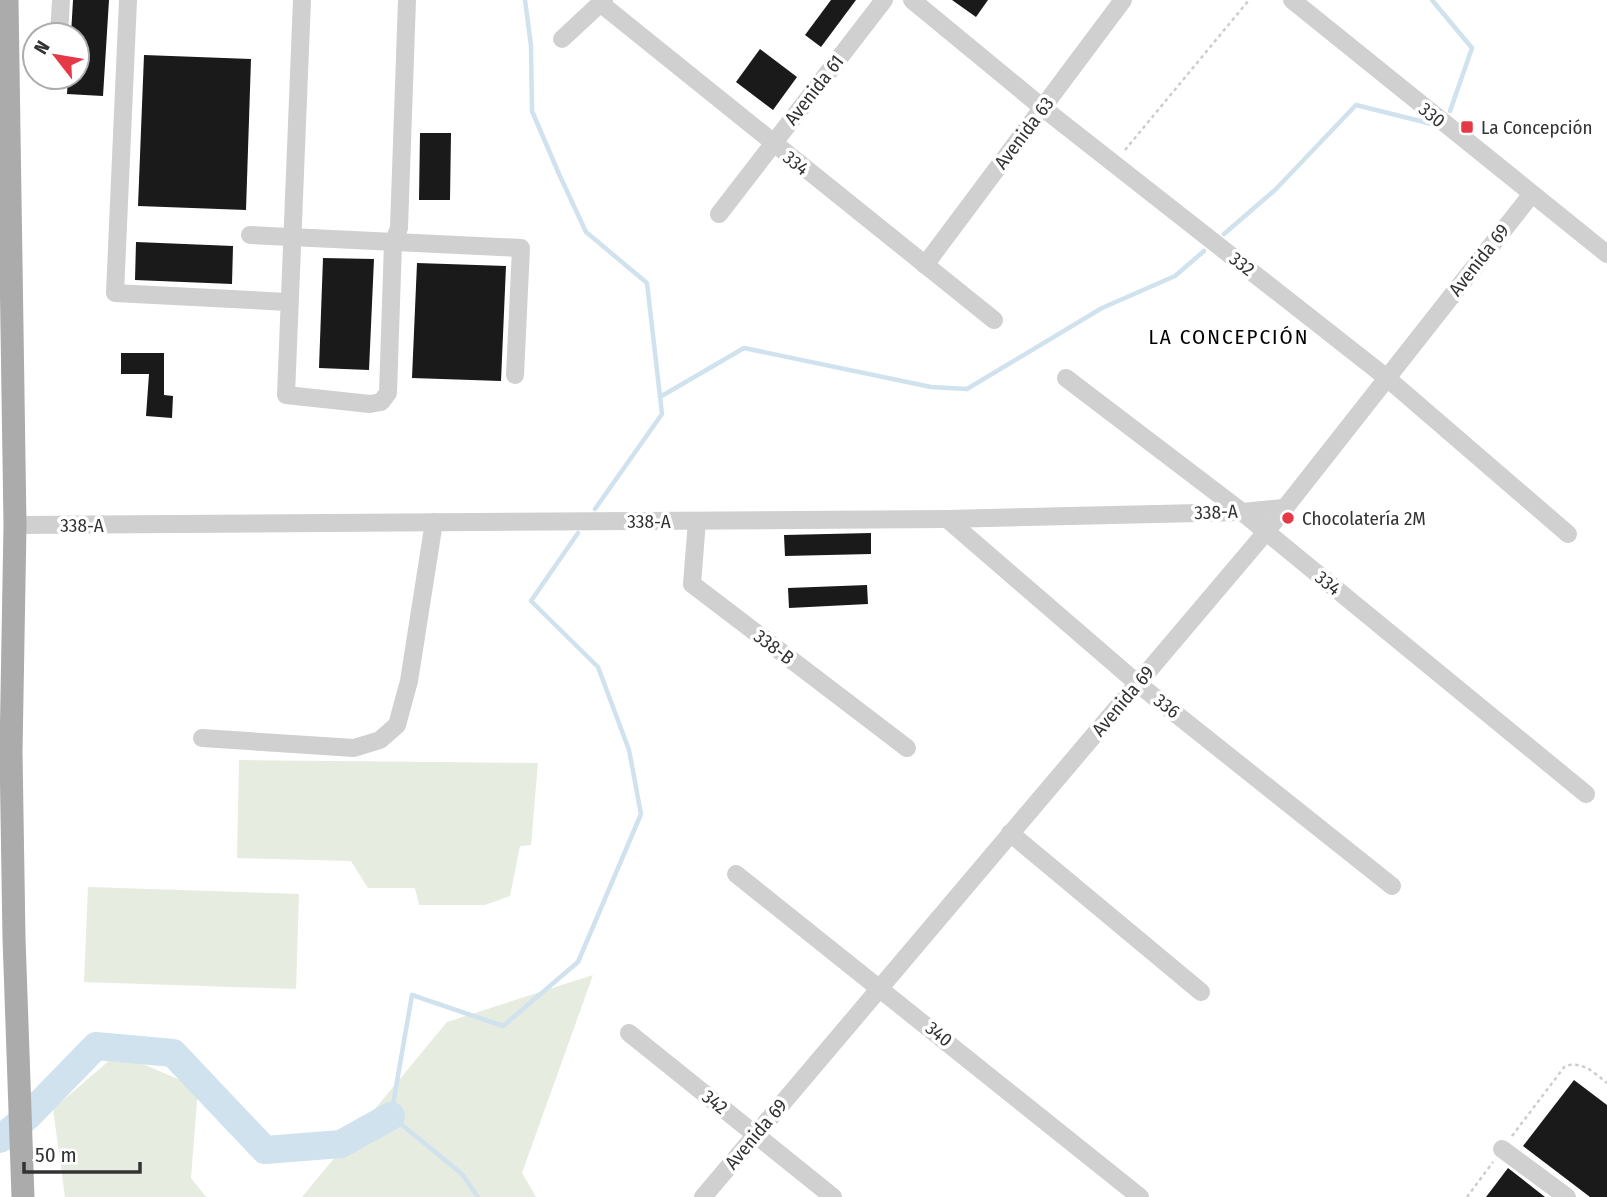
<svg xmlns="http://www.w3.org/2000/svg" width="1607" height="1197" font-family="'Fira Sans Condensed',sans-serif">
<style>
.green{fill:#e6ecdf}
.lines{fill:none;stroke-linecap:round;stroke-linejoin:round}
.stream{stroke:#cfe2ee;stroke-width:4.5}
.river{stroke:#cfe2ee;stroke-width:28}
.building{fill:#1a1a1a}
.path{stroke:#cdcdcd;stroke-width:2.5;stroke-dasharray:3.5 3.5;stroke-linecap:butt}
.minor{stroke:#d0d0d0;stroke-width:18}
.major{stroke:#ababab;stroke-width:23}
.poi-dot{fill:#e63946;stroke:#fff;stroke-width:2.5}
.labels{text-anchor:middle;dominant-baseline:central;stroke-width:7;stroke-linejoin:round;paint-order:stroke}
.street-label{font-size:19px;fill:#333;stroke:#fff}
.poi-label{font-size:19px;fill:#333;stroke:#fff;text-anchor:start}
.neighbourhood-label{font-size:21px;letter-spacing:2px;fill:#000;stroke:#fff}
</style>
<rect width="100%" height="100%" fill="#fff"/>
<g class="green">
<path d="M239,760L538,763L531,845L520,846L510,896L485,905H419L415,888H368L351,861L237,858Z"/>
<path d="M88,887L299,894L296,989L84,982Z"/>
<path d="M593,975L522,1173L536,1197H302L447,1022Z"/>
<path d="M118,1053L198,1088L191,1178L206,1197H65L53,1109Z"/>
</g>
<g class="lines">
<g class="stream">
<path d="M525,0L531,46L532,111L559,174L586,232L647,283L662,414L595,509"/>
<path d="M1432,0L1472,48L1450,111"/>
<path d="M1224,234L1275,190L1356,105L1436,125"/>
<path d="M660,397L744,348L931,387L967,389L1102,308L1175,276L1204,251"/>
<path d="M478,1197L462,1174L391,1116L412,995L503,1026L578,962L641,814L629,750L598,667L531,601L578,533"/>
</g>
<path class="river" d="M0,1139L28,1116L96,1046L173,1053L265,1150L341,1144L391,1116"/>
</g>
<g class="building">
<path d="M73,0H109L103,96L67,94L68,77H77V35H71Z"/>
<path d="M831,0H856L821,47L805,35Z"/>
<path d="M952,0H988L976,17Z"/>
<path d="M760,49L797,77L773,110L736,82Z"/>
<path d="M144,55L251,59L246,210L138,206Z"/>
<path d="M420,133H451L450,200H419Z"/>
<path d="M136,242L233,246L232,284L135,280Z"/>
<path d="M323,258L374,259L369,370L319,368Z"/>
<path d="M417,263L506,266L501,381L412,378Z"/>
<path d="M121,353H164V395L173,396L172,418L146,416L149,374H121Z"/>
<path d="M871,533V554L785,556L784,535Z"/>
<path d="M867,585L868,604L789,608L788,588Z"/>
<path d="M1574,1080L1607,1105V1197H1590L1523,1146Z"/>
<path d="M1508,1168L1545,1197H1486Z"/>
</g>
<g class="lines">
<g class="path">
<path d="M1125,150L1249,0"/>
<path d="M1512,1136L1565,1066C1583,1061 1593,1072 1607,1083"/>
<path d="M1467,1197L1493,1162"/>
</g>
<g class="minor">
<path d="M128,0L115,293L288,302"/>
<path d="M302,0L286,395L370,404L381,402L388,393L393,243L399,228L407,0"/>
<path d="M912,0L1043,108L1387,378L1568,534"/>
<path d="M1292,0L1607,254"/>
<path d="M600,3L994,320"/>
<path d="M59,35L61,0"/>
<path d="M562,39L604,0"/>
<path d="M719,214L884,0"/>
<path d="M250,235L521,248L515,375"/>
<path d="M925,265L1123,0"/>
<path d="M1066,378L1242,512L1586,794"/>
<path d="M947,519L1137,683L1392,886"/>
<path d="M697,521L692,584L907,748"/>
<path d="M15,525L947,519L1242,512L1283,508"/>
<path d="M202,738L354,748L380,740L397,725L409,681L434,522"/>
<path d="M1010,833L1201,992"/>
<path d="M736,874L1140,1197"/>
<path d="M629,1033L833,1197"/>
<path d="M1502,1149L1567,1197"/>
<path d="M703,1197L1266,532L1531,195"/>
</g>
<path class="major" d="M7,0L15,525L11,752L14,938L23,1197"/>
</g>
<g class="poi-dot">
<rect x="1460" y="120" width="14" height="14" rx="3.5"/>
<circle cx="1288" cy="518" r="7"/>
</g>
<g class="labels">
<g class="street-label">
<text transform="translate(814 90) rotate(-52)">Avenida 61</text>
<text transform="translate(1432 115) rotate(39)">330</text>
<text transform="translate(1024 133) rotate(-53)">Avenida 63</text>
<text transform="translate(796 163) rotate(39)">334</text>
<text transform="translate(1479 260) rotate(-52)">Avenida 69</text>
<text transform="translate(1242 264) rotate(38)">332</text>
<text transform="translate(1216 512) rotate(-2)">338-A</text>
<text x="649" y="521">338-A</text>
<text x="82" y="525">338-A</text>
<text transform="translate(1328 583) rotate(39)">334</text>
<text transform="translate(774 647) rotate(37)">338-B</text>
<text transform="translate(1123 701) rotate(-50)">Avenida 69</text>
<text transform="translate(1167 706) rotate(38)">336</text>
<text transform="translate(939 1034) rotate(39)">340</text>
<text transform="translate(715 1102) rotate(38)">342</text>
<text transform="translate(756 1134) rotate(-50)">Avenida 69</text>
</g>
<g class="poi-label">
<text x="1481" y="127">La Concepción</text>
<text x="1302" y="518">Chocolatería 2M</text>
</g>
<g class="neighbourhood-label">
<text x="1229" y="337">LA CONCEPCIÓN</text>
</g>
</g>
<g transform="translate(56 56) rotate(301)"><circle r="33" fill="#ffffff" stroke="#adadad" stroke-width="2"/>
<path d="M0-5L12 26L0 18L-12 26Z" fill="#e63946"/>
<text y="-10" font-size="19" font-weight="bold" text-anchor="middle" fill="#333333">N</text>
</g>
<path d="M24 1162v10h116v-10" fill="none" stroke="#333333" stroke-width="3.5"/>
<text x="35" y="1162" font-size="21" fill="#333333" stroke="#ffffff" stroke-width="5" paint-order="stroke">50 m</text>
</svg>
